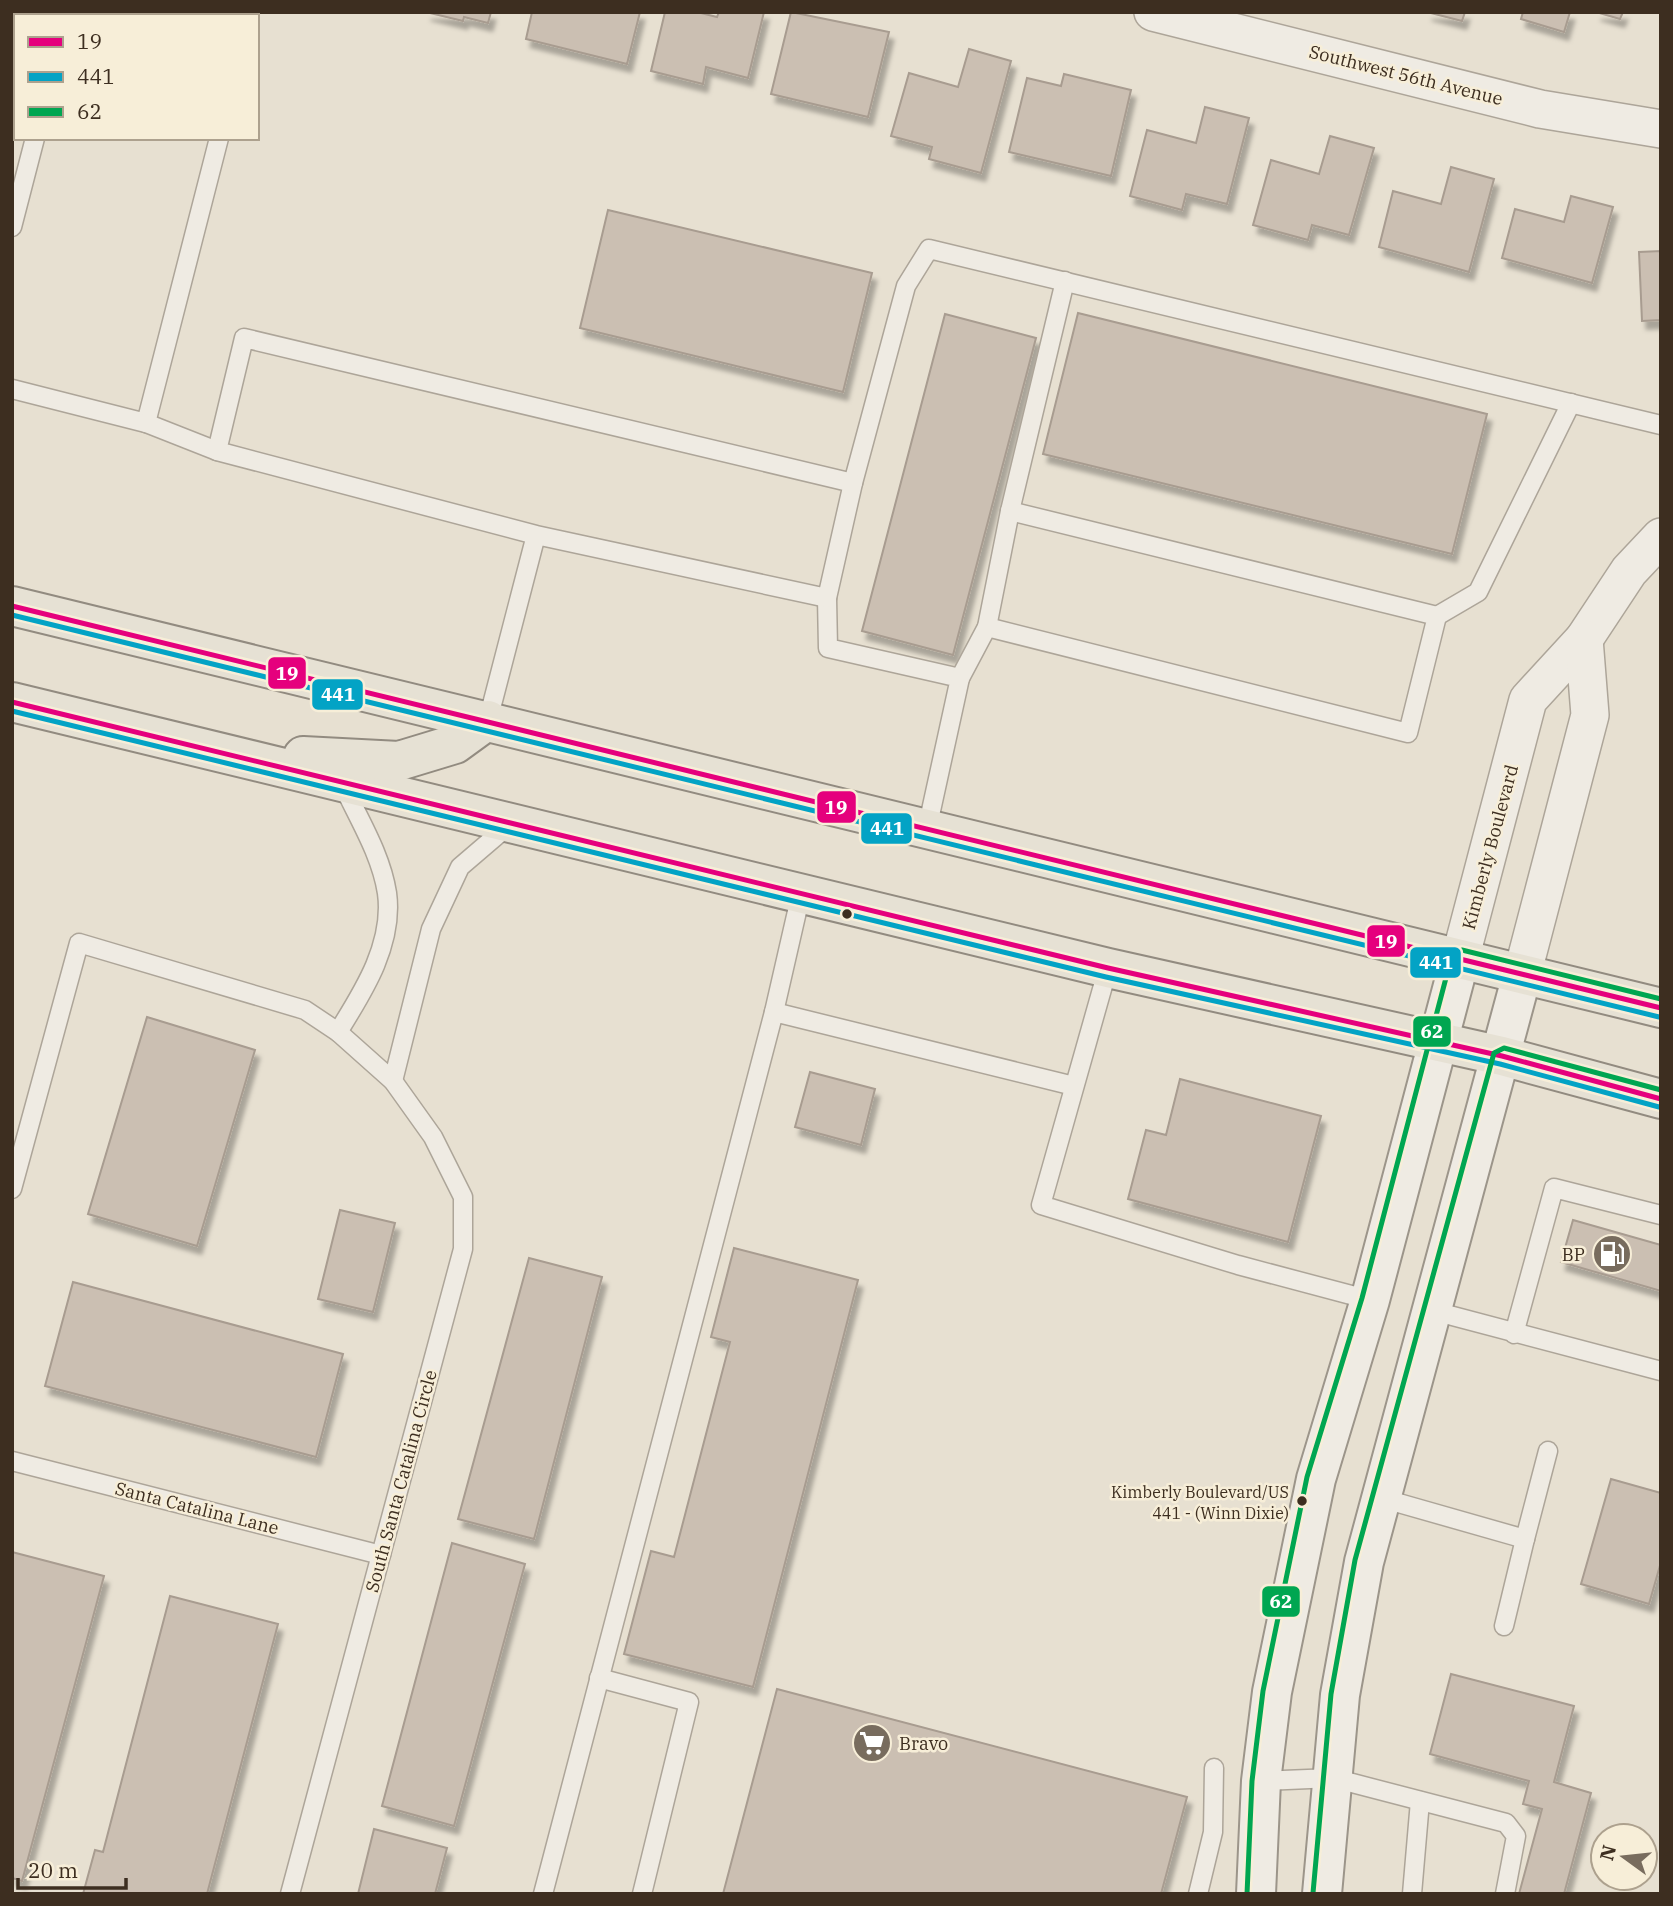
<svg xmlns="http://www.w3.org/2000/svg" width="1673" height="1906" font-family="'IBM Plex Serif',serif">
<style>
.building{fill:#cbbfb2;stroke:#a89c90;stroke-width:2;filter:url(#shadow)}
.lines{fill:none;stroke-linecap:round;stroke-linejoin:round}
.lane-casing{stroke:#ada599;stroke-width:21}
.street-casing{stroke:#ada599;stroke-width:40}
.secondary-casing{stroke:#9c958a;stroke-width:42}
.primary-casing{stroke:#928b80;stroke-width:42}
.lane{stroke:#efebe3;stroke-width:18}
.street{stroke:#efebe3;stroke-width:37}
.secondary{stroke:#efebe3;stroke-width:38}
.primary{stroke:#e6e1d4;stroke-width:38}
.bus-1-casing{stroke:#f7eed8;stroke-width:10}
.bus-2-casing{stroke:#f7eed8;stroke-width:10}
.bus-3-casing{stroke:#f7eed8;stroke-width:10}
.bus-1{stroke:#e5007d;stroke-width:5}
.bus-2{stroke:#03a3c5;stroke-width:5}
.bus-3{stroke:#00a651;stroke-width:5}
.bus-dot{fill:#3d2e20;stroke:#f7eed8;stroke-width:2.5}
.labels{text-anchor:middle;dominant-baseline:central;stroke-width:5;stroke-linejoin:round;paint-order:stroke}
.bus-label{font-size:16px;fill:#3d2e20;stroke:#f7eed8;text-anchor:end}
.street-label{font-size:18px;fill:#3d2e20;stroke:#f7eed8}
.poi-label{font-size:18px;fill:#3d2e20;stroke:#f7eed8;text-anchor:end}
.line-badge{stroke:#f7eed8;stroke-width:2.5}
.badge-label{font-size:19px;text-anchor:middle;font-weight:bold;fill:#fff}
</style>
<defs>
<filter id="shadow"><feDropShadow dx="4.5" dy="8" stdDeviation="2" flood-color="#0004"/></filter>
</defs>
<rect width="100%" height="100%" fill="#e7e0d1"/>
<g class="building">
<path d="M426,12H491L488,23L464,17L463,21Z"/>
<path d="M532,12H640L627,64L526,39Z"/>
<path d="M665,12H697L717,17L719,12H764L748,78L706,67L703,84L651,71Z"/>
<path d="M791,12L889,32L868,117L771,94Z"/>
<path d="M1427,12H1465L1462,21Z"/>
<path d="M1523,12H1570L1564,32L1521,19Z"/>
<path d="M1596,12H1623L1620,19Z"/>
<path d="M969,49L1011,61L981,173L929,159L932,147L891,136L909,73L958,87Z"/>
<path d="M1064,74L1131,90L1111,176L1009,152L1027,78L1061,86Z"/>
<path d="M1205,107L1249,118L1227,204L1186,194L1182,210L1130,196L1147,130L1196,143Z"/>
<path d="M1330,136L1374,148L1349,235L1312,225L1308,240L1253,225L1271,160L1319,174Z"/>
<path d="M1451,167L1494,179L1469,272L1379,247L1393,191L1441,204Z"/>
<path d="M1571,196L1613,207L1592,283L1502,258L1515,209L1564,222Z"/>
<path d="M608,210L872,273L843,392L580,328Z"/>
<path d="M1661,251V320L1642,321L1639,252Z"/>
<path d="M1078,313L1487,414L1452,554L1043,454Z"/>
<path d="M945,314L1036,338L953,655L862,631Z"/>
<path d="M147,1017L255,1050L197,1246L88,1214Z"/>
<path d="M810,1072L875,1089L861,1145L795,1127Z"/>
<path d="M1180,1079L1321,1116L1288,1242L1128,1199L1146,1130L1166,1135Z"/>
<path d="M340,1210L395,1223L373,1312L318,1299Z"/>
<path d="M1573,1220L1661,1245V1291L1561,1262Z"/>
<path d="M734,1248L858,1280L753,1687L624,1654L651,1551L674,1557L730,1342L711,1337Z"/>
<path d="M529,1258L602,1277L534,1539L458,1519Z"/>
<path d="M73,1282L343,1354L316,1457L45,1386Z"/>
<path d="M1611,1479L1661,1493V1562L1649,1604L1581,1584Z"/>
<path d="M452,1543L525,1564L454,1826L382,1806Z"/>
<path d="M12,1552L104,1576L22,1881L12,1878Z"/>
<path d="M170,1596L278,1624L207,1894H83L95,1850L103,1852Z"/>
<path d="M1451,1674L1574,1706L1554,1782L1591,1793L1564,1894H1519L1542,1809L1523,1804L1529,1781L1430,1754Z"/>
<path d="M777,1689L1187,1797L1161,1894H723Z"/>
<path d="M374,1829L447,1848L435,1894H358Z"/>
</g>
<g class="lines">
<defs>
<g id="lane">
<path d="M12,13L23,16"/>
<path d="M12,227L35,138"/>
<path d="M12,389L146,423L219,138"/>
<path d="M146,423L217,451"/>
<path d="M853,483L906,286L929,249L1661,425"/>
<path d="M827,598L828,648L960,678L927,829"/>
<path d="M1437,616L1478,592L1571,403"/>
<path d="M987,627L1408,733L1437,616L1010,511"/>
<path d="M960,678L987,627L1010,511L1065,281"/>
<path d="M488,720L536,535L827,598L853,483L244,338L217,451L536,535"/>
<path d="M1108,968L1041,1205L1238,1265L1370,1300"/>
<path d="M774,1012L801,894"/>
<path d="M338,1032C363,992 394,944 387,893C381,854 358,818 342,783"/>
<path d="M393,1081L431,929L460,867L509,825"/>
<path d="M12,1189L79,943L305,1010L338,1032L393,1081L433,1137L463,1197V1249L290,1894"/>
<path d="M1430,1310L1661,1371"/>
<path d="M1514,1334L1554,1188L1661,1215"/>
<path d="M12,1461L381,1555"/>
<path d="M1381,1498L1525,1539L1548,1451"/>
<path d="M1504,1626L1525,1539"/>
<path d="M599,1678L689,1702L642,1894"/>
<path d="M1261,1781L1333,1778L1506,1823L1516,1836L1505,1894"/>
<path d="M543,1894L774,1012L1074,1086"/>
<path d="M1198,1894L1213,1832L1214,1768"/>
<path d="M1412,1894L1420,1801"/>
</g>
<g id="street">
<path d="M1153,12L1540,109L1661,129"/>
<path d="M1460,959L1528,700L1584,639L1629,571L1661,537"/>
<path d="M1522,975L1590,715L1584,639"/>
</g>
<g id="secondary">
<path d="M1256,1894L1261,1781L1272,1692L1316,1479L1370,1300L1460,959"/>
<path d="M1322,1894L1340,1695L1364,1562L1522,975"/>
</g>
<g id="primary">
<path d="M12,606L1661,1008"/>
<path d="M12,702L1108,968L1502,1056L1661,1099"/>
<path d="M303,756L399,761L455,744L488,720"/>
</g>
</defs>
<use href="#lane" class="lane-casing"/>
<use href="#street" class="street-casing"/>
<use href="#secondary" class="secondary-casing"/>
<use href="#primary" class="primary-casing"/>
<use href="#lane" class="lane"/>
<use href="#street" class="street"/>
<use href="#secondary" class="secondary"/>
<use href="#primary" class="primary"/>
<defs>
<g id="bus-1">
<path d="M12,606L1661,1008"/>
<path d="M12,702L1108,968L1502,1056L1661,1099"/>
</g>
<g id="bus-2">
<path d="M12,615L1659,1017"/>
<path d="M12,711L1106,977L1500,1064L1659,1107"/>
</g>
<g id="bus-3">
<path d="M1313,1893L1331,1694L1355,1560L1494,1053L1504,1048L1661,1090"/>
<path d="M1247,1894L1252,1781L1263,1691L1307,1477L1362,1298L1452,955L1462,950L1661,999"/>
</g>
</defs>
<use href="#bus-1" class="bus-1-casing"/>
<use href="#bus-2" class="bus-2-casing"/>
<use href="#bus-3" class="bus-3-casing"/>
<use href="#bus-1" class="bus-1"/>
<use href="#bus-2" class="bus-2"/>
<use href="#bus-3" class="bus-3"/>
</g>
<defs>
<symbol id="fuel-disc" viewBox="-11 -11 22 22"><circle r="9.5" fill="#786c5e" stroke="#f7eed8"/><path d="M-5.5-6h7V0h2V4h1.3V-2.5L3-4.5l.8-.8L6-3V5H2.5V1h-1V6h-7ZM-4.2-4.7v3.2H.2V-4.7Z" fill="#fff"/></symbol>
<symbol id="supermarket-disc" viewBox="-11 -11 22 22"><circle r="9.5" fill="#786c5e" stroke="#f7eed8"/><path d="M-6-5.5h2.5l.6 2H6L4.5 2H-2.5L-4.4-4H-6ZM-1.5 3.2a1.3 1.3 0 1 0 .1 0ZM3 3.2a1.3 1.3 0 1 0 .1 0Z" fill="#fff"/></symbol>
</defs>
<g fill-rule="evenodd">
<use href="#fuel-disc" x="1590" y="1232" width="44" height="44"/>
<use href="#supermarket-disc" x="850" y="1721" width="44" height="44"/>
</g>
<g class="bus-dot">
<circle cx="847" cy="914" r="6"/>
<circle cx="1302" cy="1501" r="6"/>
</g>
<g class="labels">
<g class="bus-label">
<text x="1289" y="1492">Kimberly Boulevard/US<tspan x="1289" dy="21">441 - (Winn Dixie)</tspan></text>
</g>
<g class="street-label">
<text transform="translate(1406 75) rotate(14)">Southwest 56th Avenue</text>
<text transform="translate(1490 847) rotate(-75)">Kimberly Boulevard</text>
<text transform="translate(401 1481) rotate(-75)">South Santa Catalina Circle</text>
<text transform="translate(197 1508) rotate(14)">Santa Catalina Lane</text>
</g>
<g class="poi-label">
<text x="1585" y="1254">BP</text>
<text x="899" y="1743" text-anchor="start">Bravo</text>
</g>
</g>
<g class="line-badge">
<rect x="267" y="656" width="40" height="34" rx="7" fill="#e5007d"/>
<rect x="311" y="678" width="53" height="33" rx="7" fill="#03a3c5"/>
<rect x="816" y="790" width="41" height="34" rx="7" fill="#e5007d"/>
<rect x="860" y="812" width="53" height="33" rx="7" fill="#03a3c5"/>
<rect x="1366" y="924" width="40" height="34" rx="7" fill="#e5007d"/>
<rect x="1409" y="946" width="53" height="33" rx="7" fill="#03a3c5"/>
<rect x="1412" y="1015" width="40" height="33" rx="7" fill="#00a651"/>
<rect x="1261" y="1585" width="40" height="33" rx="7" fill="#00a651"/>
</g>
<g class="badge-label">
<text x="287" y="680">19</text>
<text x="338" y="701">441</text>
<text x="836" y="814">19</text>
<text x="887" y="835">441</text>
<text x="1386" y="948">19</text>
<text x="1436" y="969">441</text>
<text x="1432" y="1038">62</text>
<text x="1281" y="1608">62</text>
</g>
<rect width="1673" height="1906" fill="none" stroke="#3d2e20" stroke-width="28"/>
<rect x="14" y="14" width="245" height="126" fill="#f7eed8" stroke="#ada18e" stroke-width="2"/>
<rect x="28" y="37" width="35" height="10" fill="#e5007d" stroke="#ada18e" stroke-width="2"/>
<text x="77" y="49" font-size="21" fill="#3d2e20">19</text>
<rect x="28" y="72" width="35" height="10" fill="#03a3c5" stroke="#ada18e" stroke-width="2"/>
<text x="77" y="84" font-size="21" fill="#3d2e20">441</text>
<rect x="28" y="107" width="35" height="10" fill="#00a651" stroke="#ada18e" stroke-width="2"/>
<text x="77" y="119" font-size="21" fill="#3d2e20">62</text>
<g transform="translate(1624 1857) rotate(285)"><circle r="33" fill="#f7eed8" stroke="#ada18e" stroke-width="2"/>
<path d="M0-5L12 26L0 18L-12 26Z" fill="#786c5e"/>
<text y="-10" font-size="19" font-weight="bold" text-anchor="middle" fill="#3d2e20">N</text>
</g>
<path d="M18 1878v10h108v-10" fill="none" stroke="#3d2e20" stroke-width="3.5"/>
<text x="28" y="1878" font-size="21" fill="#3d2e20" stroke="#f7eed8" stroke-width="5" paint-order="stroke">20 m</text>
</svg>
